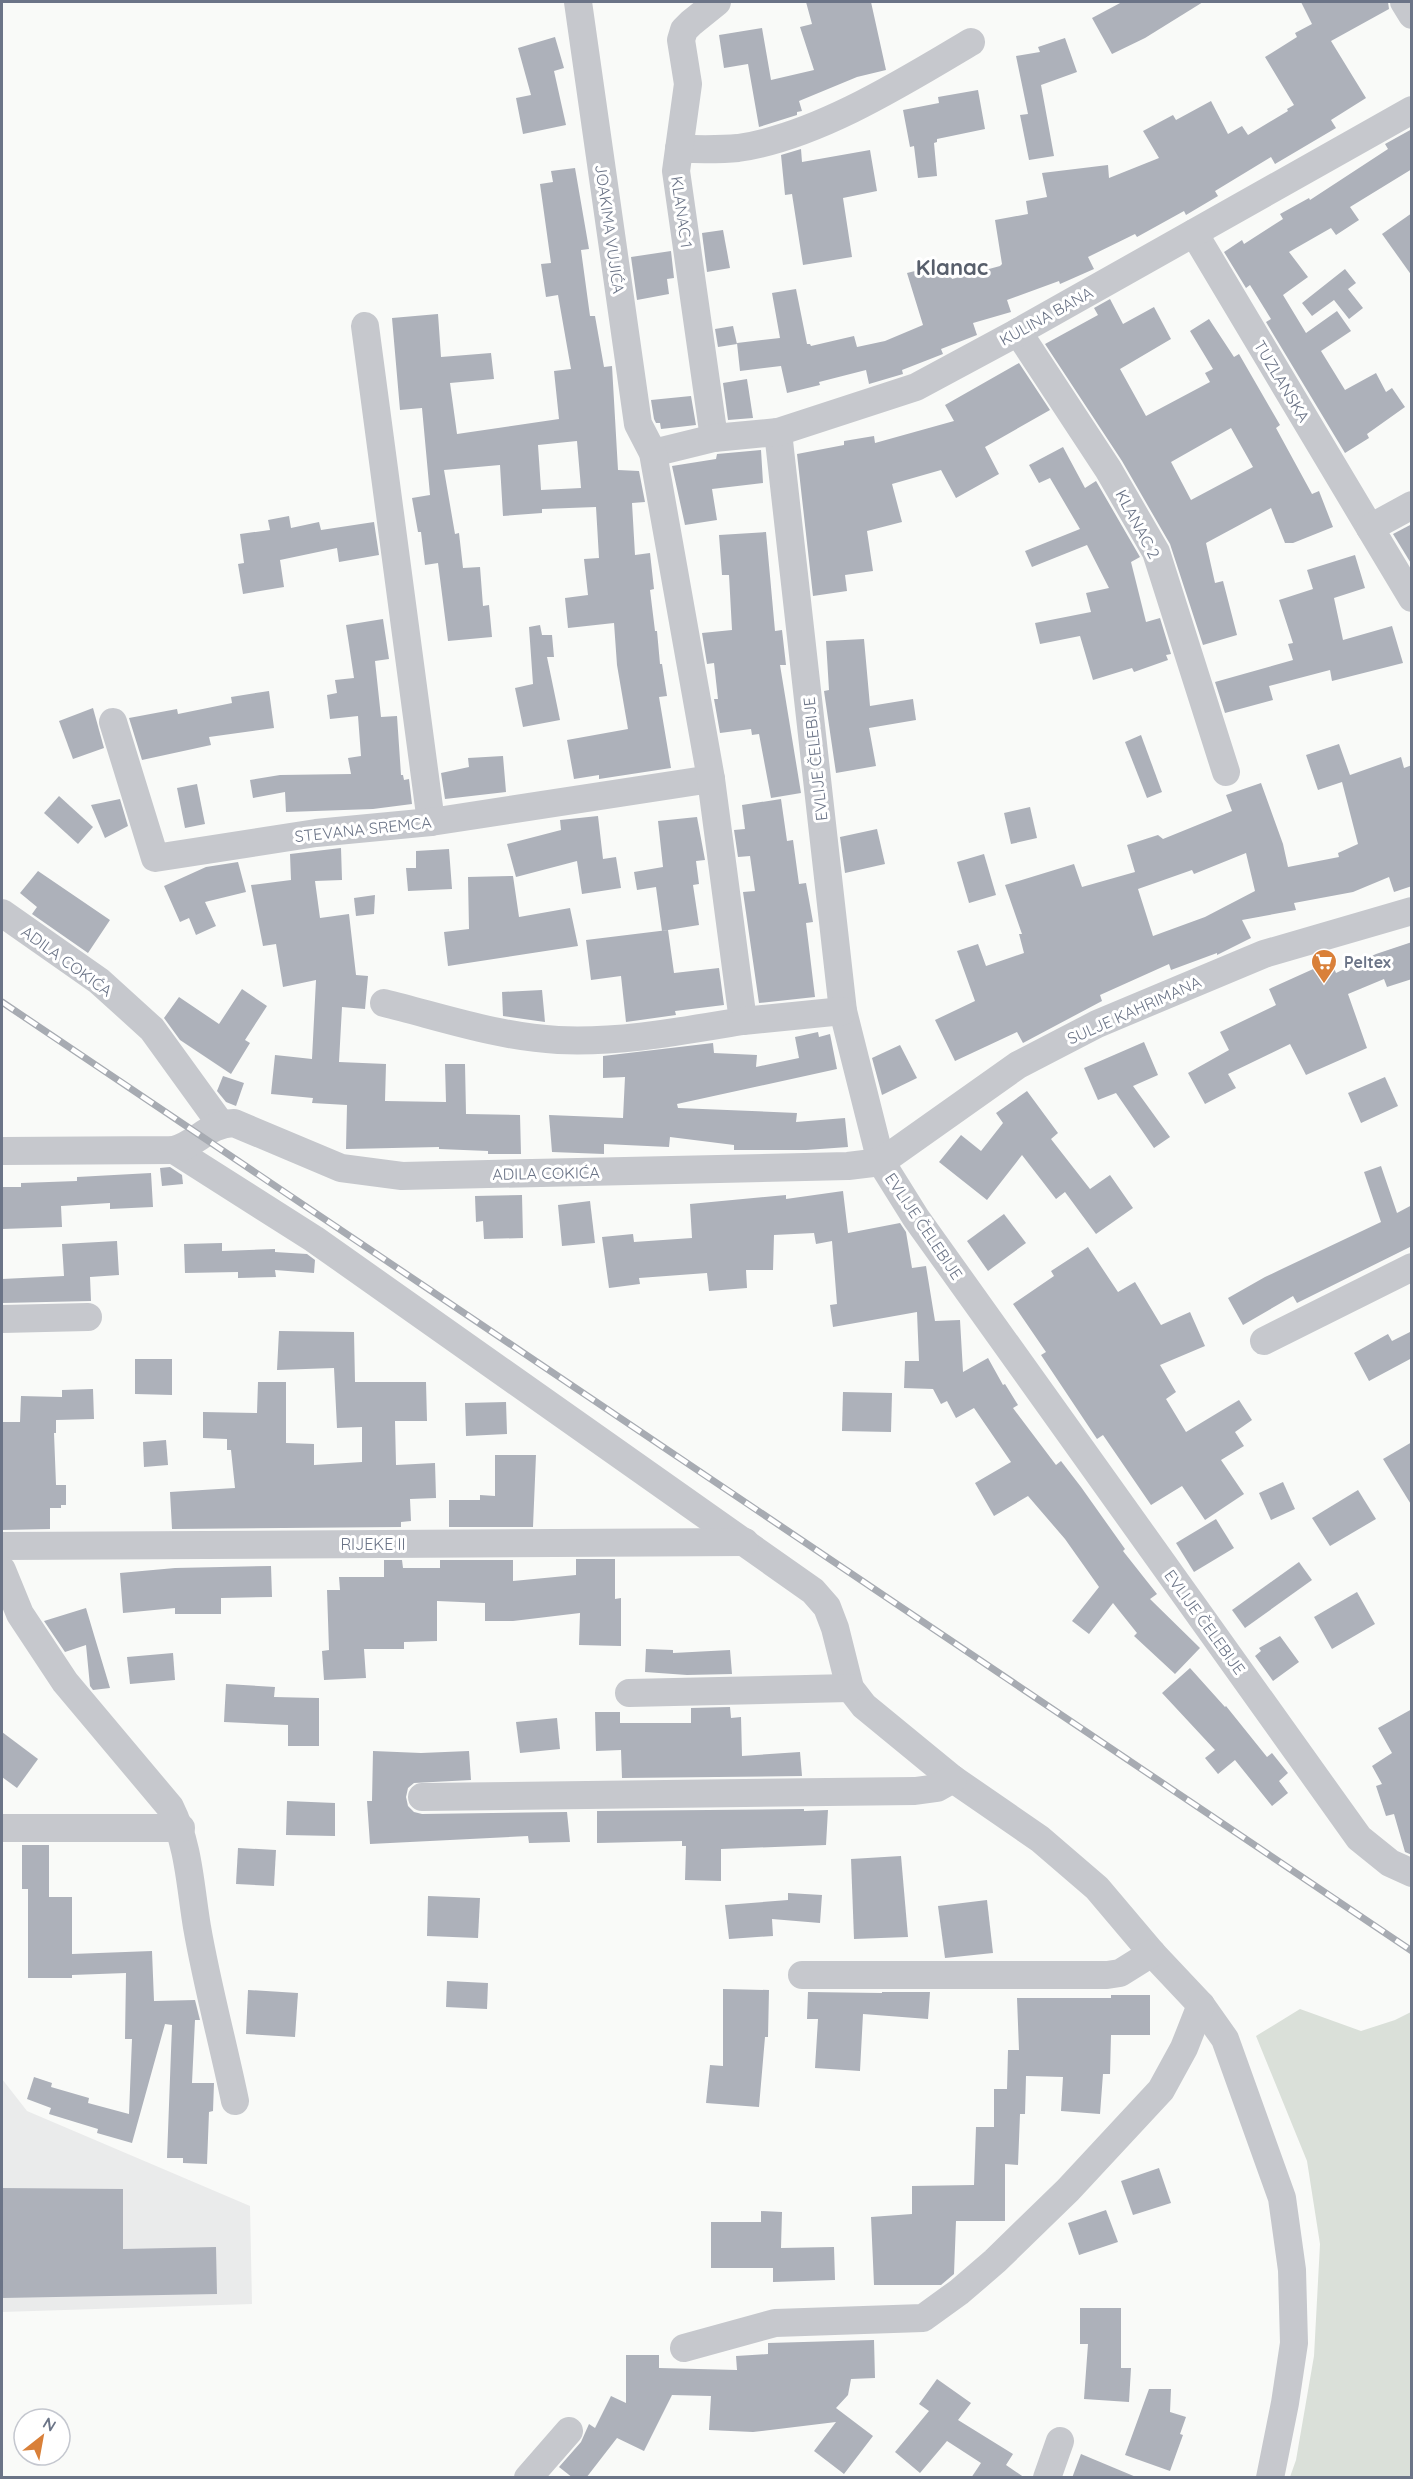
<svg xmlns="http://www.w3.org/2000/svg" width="1413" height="2479" font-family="Quicksand,sans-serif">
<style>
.built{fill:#eaebeb}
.green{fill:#dae0d9}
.building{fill:#adb1ba;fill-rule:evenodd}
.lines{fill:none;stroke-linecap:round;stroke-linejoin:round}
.minor{stroke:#c6c8cd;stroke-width:28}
.rail-casing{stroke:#a7abb2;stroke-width:7}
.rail{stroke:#fff;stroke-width:4.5;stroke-dasharray:14;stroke-linecap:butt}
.labels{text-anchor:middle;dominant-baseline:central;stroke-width:6;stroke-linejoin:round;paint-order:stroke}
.street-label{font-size:16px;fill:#6b7487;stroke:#fff}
.poi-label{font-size:16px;font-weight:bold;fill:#6b7487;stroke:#fff;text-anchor:start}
.district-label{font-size:22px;font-weight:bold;fill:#585f6c;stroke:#fff}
</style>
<rect width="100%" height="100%" fill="#f9faf8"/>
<path class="built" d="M2,2079L27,2111L250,2206L252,2304L2,2312Z"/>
<path class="green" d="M1300,2009L1361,2031L1395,2020L1411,2012V2477H1290L1296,2460L1314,2356L1320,2244L1307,2161L1256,2036Z"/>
<g class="building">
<path d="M806,2H871L886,70L857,77L799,101L802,111L797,112V115L759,127L748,64L724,68L719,35L762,28L771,80L814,70L800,27L812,24Z"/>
<path d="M1122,2H1203L1145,38L1112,54L1092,18Z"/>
<path d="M1301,2H1388L1389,9L1331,41L1366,98L1331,120L1336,128L1275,164L1271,157L1215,191L1218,196L1186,215L1184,211L1137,237L1135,234L1088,257L1094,269L1060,284L1059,281L1007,300L1011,312L973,323L977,335L941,349L943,354L902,370L903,374L869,384L866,370L819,382L820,385L787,393L781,366L740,371L737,343L780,338L772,293L796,289L807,344H810L811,346L854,336L857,347L885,341L923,325L907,273L947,263L952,279L1000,266L1002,264L995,220L1028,214L1026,201L1047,197L1042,173L1108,165L1109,178L1159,158L1143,131L1173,115L1176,120L1211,101L1228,134L1242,126L1248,135L1288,111L1287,109L1294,105L1265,57L1297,37L1295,33L1312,24Z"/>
<path d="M555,37L564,68L554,71L566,125L523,134L516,98L531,95L518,48Z"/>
<path d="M1065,38L1077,72L1041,85L1054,156L1029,160L1020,115L1028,114L1016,56L1040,52L1038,47Z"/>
<path d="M978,90L985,129L937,139V142L934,143L937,176L918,178L914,146L910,147L903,110L939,103L938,97Z"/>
<path d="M1412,129V169L1350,207L1359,220L1336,235L1331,228L1289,252L1308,277L1283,295L1306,333L1337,311L1351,331L1321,351L1345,390L1376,373L1386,392L1392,388L1405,407L1367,434L1369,438L1345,453L1266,322L1271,319L1250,285L1246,288L1224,252L1242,240L1244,244L1283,219L1280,214L1309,198L1310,200L1388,149L1385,144Z"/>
<path d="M801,149L802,162L870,150L877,191L843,198L852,257L803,265L792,194L785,195L781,155Z"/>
<path d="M575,168L589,249L581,250L590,316H595L604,367L612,366L618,470L639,471L645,502L632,503L635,555L650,553L654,589L650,590L655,631H657L660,664H662L667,696L659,697L671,768L599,779V775L574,779L567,740L628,729L617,665L614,623L568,628L565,598L588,595L584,559L599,558L596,507L542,509V513L503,516L500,465L444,470L455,534L459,533L463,568L480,567L483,606L489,605L492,637L448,641L438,563L425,565L421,532H418L412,498L430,495L422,408L400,410L392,318L438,314L441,357L491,353L494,379L450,383L457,434L559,419L554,371L571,369L558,295L546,297L541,264L551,263L540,184L553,182L551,171ZM577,441L581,488L541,490L538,445Z"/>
<path d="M1412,213V276L1382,234Z"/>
<path d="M723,230L730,268L707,272L702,233Z"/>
<path d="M671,251L674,278L667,279L669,294L637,300L631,257Z"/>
<path d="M1345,269L1356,283L1348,289L1363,308L1349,319L1334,300L1312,316L1302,303Z"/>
<path d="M1110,299L1123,324L1154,307L1171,339L1120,369L1146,416L1210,382L1205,373L1213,369L1190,331L1209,319L1234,357L1239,354L1280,425L1276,428L1312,494L1319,491L1333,527L1293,543H1285L1271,508L1206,543L1215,583L1223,581L1237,635L1203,645L1170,544L1122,461L1045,344L1098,315L1094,308ZM1231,428L1253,467L1191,500L1171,462Z"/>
<path d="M733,326L737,344L718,347L715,329Z"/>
<path d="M1019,363L1050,410L985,447L999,474L956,498L941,470L892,484L902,522L867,531L873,571L845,575L847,591L813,596L797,454L844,445V441L874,436L875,443L954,421L945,405Z"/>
<path d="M747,379L753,418L728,420L723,383Z"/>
<path d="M691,396L696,425L661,429L660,423H656L654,419L651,400Z"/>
<path d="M1063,447L1085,488L1096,481L1140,557L1131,562L1146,622L1160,618L1171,654L1166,655L1168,660L1134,672L1132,668L1093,680L1080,636L1040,644L1035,623L1091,612L1086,593L1109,588L1087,545L1032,567L1025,551L1080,529L1050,478L1039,483L1029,465Z"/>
<path d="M761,450L763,483L712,489L717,520L685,525L672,466L716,459L717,454Z"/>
<path d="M289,516L291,528L319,522L321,530L374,522L379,555L339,562L337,548L280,560L284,587L243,594L238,564L244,563L240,534L270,530L268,520Z"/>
<path d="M1412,524V565L1393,534Z"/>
<path d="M766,532L775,631L782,630L786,665H780L801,793L771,798L759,734L752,735L751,729L720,733L714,699H718L714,663L707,664L702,633L732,630L729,575H722L719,535Z"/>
<path d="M1355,555L1365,588L1334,598L1343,640L1392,626L1403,663L1332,681L1330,670L1269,686L1273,700L1225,713L1215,682L1293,660L1288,644L1293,643L1279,600L1313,589L1307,570Z"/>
<path d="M383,619L389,659L375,661L381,717L397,716L401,775H403L404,780L409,779L412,804L373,809L286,812L285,792L253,798L250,780L280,775L351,774L348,758L361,756L358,716L330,719L327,695L337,693L335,680L354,678L346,625Z"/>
<path d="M540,625L542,635H552L554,657H547L560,720L523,727L515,688L533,684L529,627Z"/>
<path d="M864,639L870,706L913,699L916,720L869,728L876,766L836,773L824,691L829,690L826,641Z"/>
<path d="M269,691L274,728L209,737L211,745L142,760L129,718L177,709L178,714L232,703L231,697Z"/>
<path d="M93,708L104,748L73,759L59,721Z"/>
<path d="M1141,735L1162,792L1147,798L1125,742Z"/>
<path d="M1339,744L1350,775L1401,757L1404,768L1412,765V886L1394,892L1389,877L1353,892L1294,903L1296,910L1242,920L1251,938L1217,955V953L1171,970L1169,964L1100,995L1102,1001L1023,1043L1017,1032L955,1061L935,1020L975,1001L957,951L978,944L986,966L1024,953L1019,934H1022L1005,885L1074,864L1082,887L1135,872L1127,845L1158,835L1163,839L1232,811L1226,795L1261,783L1283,844L1288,867L1339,857L1338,853L1358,844L1342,782L1318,790L1306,755ZM1246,853L1255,891L1205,917L1153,936L1138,889L1192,870L1194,874Z"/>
<path d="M503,756L506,792L445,799L441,773L469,767L468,758Z"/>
<path d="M197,784L205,824L185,828L177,788Z"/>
<path d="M59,796L93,827L78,844L44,813Z"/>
<path d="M120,799L128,826L105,838L91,805Z"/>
<path d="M781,799L787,841L793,840L799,884L806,883L813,922L806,923L815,997L759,1003L743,892L755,891L750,856L738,857L734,830L745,829L742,805Z"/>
<path d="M1030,807L1037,838L1011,844L1004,813Z"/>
<path d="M598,816L603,859L616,857L621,888L582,894L577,861L516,877L507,844L561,830L560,820Z"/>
<path d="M697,817L705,860L696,861L699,884L693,885L699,925L662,931L656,887L637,890L634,872L663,867L658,821Z"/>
<path d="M877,829L885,864L845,873L840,837Z"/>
<path d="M341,848L342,880L315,881L320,918L349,914L356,975L368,976L365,1009L342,1007L339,1062L386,1064L385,1101L446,1102L445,1064H465L466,1114L520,1115L521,1154H488V1151L439,1149V1147L346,1149L347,1105L312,1103L313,1098L271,1094L275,1055L312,1059L316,980L283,987L276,944L263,946L251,885L291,880L290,854Z"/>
<path d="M449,849L452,889L408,891L406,868H416V851Z"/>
<path d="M984,854L996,895L969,903L957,862Z"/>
<path d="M238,862L246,892L205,902L216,926L196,935L189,918L180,922L164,886L206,867Z"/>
<path d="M38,871L110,920L88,953L32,914L37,907L20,893Z"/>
<path d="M513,876L519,917L570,908L578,946L448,966L444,932L469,929L468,877Z"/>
<path d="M375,895L374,914L356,916L354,898Z"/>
<path d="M668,930L674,973L719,968L724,1005L675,1011L676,1015L626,1022L621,976L591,980L586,940Z"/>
<path d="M1412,942V979L1387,987L1384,979L1348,994L1367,1048L1306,1075L1290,1044L1228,1074L1236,1088L1205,1104L1188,1073L1229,1050L1220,1032L1276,1005L1269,989L1331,961L1336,973L1376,954Z"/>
<path d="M242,989L267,1006L245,1040L250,1043L231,1074L180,1040L164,1018L179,997L219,1024Z"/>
<path d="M542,990L545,1022L503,1016L502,992Z"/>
<path d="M818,1032L819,1037L830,1034L837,1069L677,1104L678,1108L797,1113L796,1122L845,1118L848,1147L806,1150H734V1145L670,1137L669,1147L604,1144V1154L552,1152L549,1115L623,1118L625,1077L603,1078V1056L713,1043L714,1053L757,1055L756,1067L799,1058L795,1037Z"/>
<path d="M1144,1042L1158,1075L1133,1086L1170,1137L1154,1148L1116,1093L1098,1100L1084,1068Z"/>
<path d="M900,1045L917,1078L882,1095L872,1058Z"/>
<path d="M223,1076L244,1083L236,1106L226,1102L217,1091Z"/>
<path d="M1385,1077L1398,1106L1361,1123L1348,1093Z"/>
<path d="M1027,1091L1058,1133L1051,1139L1090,1189L1110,1175L1133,1208L1096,1234L1065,1192L1056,1199L1022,1155L987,1200L939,1162L961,1135L981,1151L1003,1123L996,1113Z"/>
<path d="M1381,1166L1397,1213L1412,1205V1246L1297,1303L1293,1296L1243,1325L1228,1298L1265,1277L1381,1222L1364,1172Z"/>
<path d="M170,1167L182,1175L183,1184L162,1186L160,1168Z"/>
<path d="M151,1173L153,1207L110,1209V1203L61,1206L62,1227L2,1229V1187H21V1183L77,1181V1177Z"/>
<path d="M843,1191L848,1233L900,1223L906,1232L912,1268L926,1266L935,1321L960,1320L963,1372L988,1358L1003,1385L1005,1384L1018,1405L1013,1408L1056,1465L1061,1461L1081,1487L1125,1549L1123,1551L1157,1594L1150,1599L1200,1648L1175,1674L1134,1636L1137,1633L1113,1603L1089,1634L1072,1621L1099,1587L1065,1539L1028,1496L994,1516L975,1483L1011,1462L974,1408L956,1418L947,1401L941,1404L933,1389L904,1388L905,1361H919L917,1312L833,1327L830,1305L837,1304L832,1241L816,1244L814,1233L774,1235L773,1270H746L747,1288L709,1291L707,1273L639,1278L640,1284L609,1288L602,1237L633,1234L634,1242L692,1238L690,1204L786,1195V1199Z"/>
<path d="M522,1195L523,1238L484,1239L483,1221L476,1222L475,1196Z"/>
<path d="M590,1201L595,1243L562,1246L558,1205Z"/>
<path d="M1004,1214L1026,1243L988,1271L967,1241Z"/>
<path d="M117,1241L119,1275L90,1277L91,1301L2,1303V1279L64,1276L62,1244Z"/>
<path d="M222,1243V1251L275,1249V1252L307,1254L315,1260L314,1273L275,1270L276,1277L238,1278V1272L185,1273L184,1244Z"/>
<path d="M1088,1247L1118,1292L1135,1282L1161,1325L1190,1312L1205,1346L1160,1365L1176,1392L1166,1399L1186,1432L1239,1400L1252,1420L1235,1432L1244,1446L1221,1460L1244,1494L1205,1520L1182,1486L1151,1505L1103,1435L1097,1439L1041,1355L1046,1352L1013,1304L1054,1276L1051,1271Z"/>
<path d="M279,1331L354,1332L355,1382H426L427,1421H395L396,1465L435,1463L436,1498L410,1499L411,1521L401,1522V1527L172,1529L170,1492L235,1488L231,1450H227V1439L203,1438V1412L257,1413L258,1382H286V1443L314,1444V1465L362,1462V1427L337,1428L334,1368L277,1370Z"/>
<path d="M1412,1331V1358L1369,1381L1354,1353L1388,1334L1392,1341Z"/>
<path d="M135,1359H172V1395L135,1394Z"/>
<path d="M93,1389L94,1419L56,1420V1433H54L56,1485H66V1505H61V1508H50V1529L2,1530V1422H20L21,1396L62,1397V1390Z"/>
<path d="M843,1392L892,1393L891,1432L842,1431Z"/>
<path d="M506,1402L507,1434L466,1436L465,1403Z"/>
<path d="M166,1440L168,1465L144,1467L143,1442Z"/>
<path d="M1412,1442V1506L1383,1459Z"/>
<path d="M495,1455H536L533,1527H449V1500H480V1495L495,1496Z"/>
<path d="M1283,1482L1295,1509L1271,1520L1259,1493Z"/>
<path d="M1358,1490L1376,1519L1330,1546L1312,1518Z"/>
<path d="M1216,1519L1234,1548L1194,1572L1176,1543Z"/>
<path d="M576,1559H615V1599L621,1598V1646L579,1645L580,1613L513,1621H485V1603L437,1601V1641L404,1642V1649H364L366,1678L324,1680L322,1651L329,1650L327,1590H340L339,1577H384V1560H402L403,1568H440V1560H513V1581L576,1575Z"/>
<path d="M1299,1562L1312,1580L1245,1628L1232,1610Z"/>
<path d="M271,1566L272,1597L221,1598V1614H175V1608L123,1613L120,1573L175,1568Z"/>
<path d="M1357,1592L1375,1624L1332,1649L1314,1617Z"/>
<path d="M86,1608L94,1635L110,1688L93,1690L90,1686L86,1645L65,1652L44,1621Z"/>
<path d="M1280,1636L1299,1662L1273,1681L1255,1656L1261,1651L1259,1648Z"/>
<path d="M646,1649L673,1650V1653L730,1650L732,1674L687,1675L645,1672Z"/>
<path d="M173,1653L175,1680L130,1684L127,1657Z"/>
<path d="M1190,1668L1225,1707L1226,1706L1267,1757L1272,1753L1288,1773L1279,1781L1288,1793L1272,1806L1235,1760L1218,1774L1205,1758L1215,1750L1162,1693Z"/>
<path d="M226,1684L275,1687L274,1697L319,1698V1746H288V1725L224,1722Z"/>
<path d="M730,1707L731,1718L741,1717L742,1756L800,1752L802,1776L622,1778L621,1750L596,1751L595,1712H620V1723H691V1708Z"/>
<path d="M1412,1709V1855L1405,1852L1394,1814L1386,1816L1376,1786L1382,1784L1372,1766L1392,1753L1378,1728Z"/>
<path d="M557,1718L560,1749L520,1753L516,1722Z"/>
<path d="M2,1732L38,1759L17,1788L2,1777Z"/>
<path d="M373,1751L421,1753L469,1751L471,1780L414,1783L408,1788L406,1797L408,1806L414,1812L422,1814L567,1812L570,1842L529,1843L528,1836L370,1844L367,1801H372Z"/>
<path d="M287,1801L335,1803V1836L286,1835Z"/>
<path d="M804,1809V1811L828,1810L826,1845L721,1849V1881L685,1880L686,1846H682V1841L597,1843V1811Z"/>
<path d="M22,1845H49V1897H72V1954L152,1951L154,2001L195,2000L200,2020H195L192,2083H214L213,2111L209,2112L207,2164L183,2163V2158H167L172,2025L165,2024L132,2143L97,2133L98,2129L49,2114L51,2108L27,2099L34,2077L52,2083L51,2087L89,2098L88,2103L129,2114L132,2039H125L126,1973L72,1975V1978H28V1889H22Z"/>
<path d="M238,1848L276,1850L274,1886L236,1884Z"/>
<path d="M901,1856L908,1937L854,1939L851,1859Z"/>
<path d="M788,1893L822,1895L820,1923L772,1919L773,1936L729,1939L725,1905L788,1900Z"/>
<path d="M428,1896L480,1898L478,1938L427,1936Z"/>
<path d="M987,1900L993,1953L945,1958L938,1906Z"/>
<path d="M447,1981L488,1983L487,2009L446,2007Z"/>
<path d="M723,1989L769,1990L768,2037H765L759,2107L706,2103L710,2065L723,2066Z"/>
<path d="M248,1990L298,1993L295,2037L246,2034Z"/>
<path d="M808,1992L882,1993V1992H930L928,2019L863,2014L860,2071L815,2068L818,2019H807Z"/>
<path d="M1111,1995H1150V2035H1111L1110,2074H1103L1100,2114L1061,2111L1063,2077L1026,2076L1025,2114H1020L1018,2165L1005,2164V2221H956L954,2274L941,2285H874L871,2217L912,2214V2186L974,2185L976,2127H994V2089H1007L1008,2050H1019L1017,1998H1111Z"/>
<path d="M1159,2168L1171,2203L1133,2215L1121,2181Z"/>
<path d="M2,2188L123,2189V2249L216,2247L217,2294L2,2298Z"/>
<path d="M1106,2210L1118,2242L1079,2255L1068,2223Z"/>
<path d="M761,2211L782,2212L781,2248L834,2247L835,2280L773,2282V2268H711V2222H761Z"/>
<path d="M1080,2308H1121V2368H1131L1129,2402L1084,2399L1088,2344H1080Z"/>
<path d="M874,2340L875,2378L851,2379L848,2395L836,2408L873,2436L844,2474L814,2451L836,2422L753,2432L709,2430L711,2396L672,2395L644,2451L617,2438L586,2478H573L559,2467L581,2442L589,2424L595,2428L611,2396L626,2403V2355H659V2368L737,2370L736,2356L768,2354V2343Z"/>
<path d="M937,2379L971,2403L958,2420L1013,2454L1006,2465L1025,2478H971L981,2463L947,2441L920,2473L895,2452L929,2411L919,2404Z"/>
<path d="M1149,2389H1171L1170,2412L1186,2417L1180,2434L1183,2435L1170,2471L1125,2455Z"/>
<path d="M1081,2454L1136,2477V2478H1072Z"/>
</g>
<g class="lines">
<g class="minor">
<path d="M1404,2L1412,15"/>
<path d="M679,149C698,149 719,150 738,148C816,137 904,82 971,42"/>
<path d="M1194,233L1370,528"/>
<path d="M365,326L431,822"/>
<path d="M1018,332L1108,469L1156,552L1226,772"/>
<path d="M778,432L843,1011L881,1162L916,1218L1359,1838L1390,1863L1412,1873"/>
<path d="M714,438L676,171L688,84L681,40L684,30L691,23L717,2"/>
<path d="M653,453L714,438L778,432L916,387L1018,332L1412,110"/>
<path d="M1412,505L1370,528L1412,598"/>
<path d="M113,722L155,858L316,833L431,822L711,779"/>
<path d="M2,913L99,981L152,1029L220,1123"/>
<path d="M384,1003C441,1017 499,1037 558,1040C620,1043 682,1031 743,1021L711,779L653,453L638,424L578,2"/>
<path d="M743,1021L843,1011"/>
<path d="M174,1150L314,1239L813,1591L827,1607L835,1628L850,1688L864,1706L953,1779L1040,1839L1097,1888L1152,1953L1201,2005L1225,2039L1282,2198L1292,2270L1294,2343L1285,2403L1270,2478"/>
<path d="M2,1151L174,1150C198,1143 208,1124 234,1123L341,1168L402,1176L848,1166L881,1162L1018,1065L1097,1024L1264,954L1412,911"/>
<path d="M2,1319L88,1317"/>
<path d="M1264,1341L1412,1267"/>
<path d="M2,1546L745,1542"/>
<path d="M2,1570L20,1614L65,1682L170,1807C189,1845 190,1885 197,1927C207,1985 223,2043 235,2101"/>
<path d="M629,1693L850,1688"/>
<path d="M422,1797L915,1791L937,1788L953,1779"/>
<path d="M2,1828H181"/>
<path d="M802,1975H1107L1120,1973L1152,1953"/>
<path d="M684,2348L775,2323L923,2318L959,2292L995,2261L1068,2190L1161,2090L1184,2048L1201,2005"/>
<path d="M528,2478L569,2431"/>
<path d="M1047,2478L1060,2441"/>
</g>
<defs>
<path id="rail" d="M2,1002L1412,1951"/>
</defs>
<use href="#rail" class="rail-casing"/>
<use href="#rail" class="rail"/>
</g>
<defs>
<symbol id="supermarket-pin" viewBox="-11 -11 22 30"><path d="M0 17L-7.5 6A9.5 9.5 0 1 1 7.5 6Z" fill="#d98039" stroke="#fff"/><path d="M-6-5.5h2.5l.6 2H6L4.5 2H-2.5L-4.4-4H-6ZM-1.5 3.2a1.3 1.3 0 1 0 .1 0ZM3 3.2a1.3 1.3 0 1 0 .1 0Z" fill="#fff"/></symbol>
</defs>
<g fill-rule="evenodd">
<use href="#supermarket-pin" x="1309" y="947" width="30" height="40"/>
</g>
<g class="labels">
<g class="street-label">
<text transform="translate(682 212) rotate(82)">KLANAC 1</text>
<text transform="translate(610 229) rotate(82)">JOAKIMA VUJIĆA</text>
<text transform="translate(1046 316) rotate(-29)">KULINA BANA</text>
<text transform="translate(1282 381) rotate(59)">TUZLANSKA</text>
<text transform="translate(1138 524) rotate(62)">KLANAC 2</text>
<text transform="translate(815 759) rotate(-96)">EVLIJE ČELEBIJE</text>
<text transform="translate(363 829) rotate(-6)">STEVANA SREMCA</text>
<text transform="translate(67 961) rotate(36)">ADILA COKIĆA</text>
<text transform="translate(1134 1010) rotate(-24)">SULJE KAHRIMANA</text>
<text transform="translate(546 1173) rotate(-1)">ADILA COKIĆA</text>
<text transform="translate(924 1226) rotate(56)">EVLIJE ČELEBIJE</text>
<text x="373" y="1544">RIJEKE II</text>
<text transform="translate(1205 1622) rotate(54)">EVLIJE ČELEBIJE</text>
</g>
<g class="poi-label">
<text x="1344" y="962">Peltex</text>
</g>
<g class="district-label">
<text x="952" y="267">Klanac</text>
</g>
</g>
<rect width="1413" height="2479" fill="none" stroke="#6b7487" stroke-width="6"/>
<g transform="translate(42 2437) rotate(31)"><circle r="28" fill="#ffffff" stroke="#c4c7cf" stroke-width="1.5"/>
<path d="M0-4.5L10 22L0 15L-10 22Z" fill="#d98039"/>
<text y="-9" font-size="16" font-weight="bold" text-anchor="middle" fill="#6b7487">N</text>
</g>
</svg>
